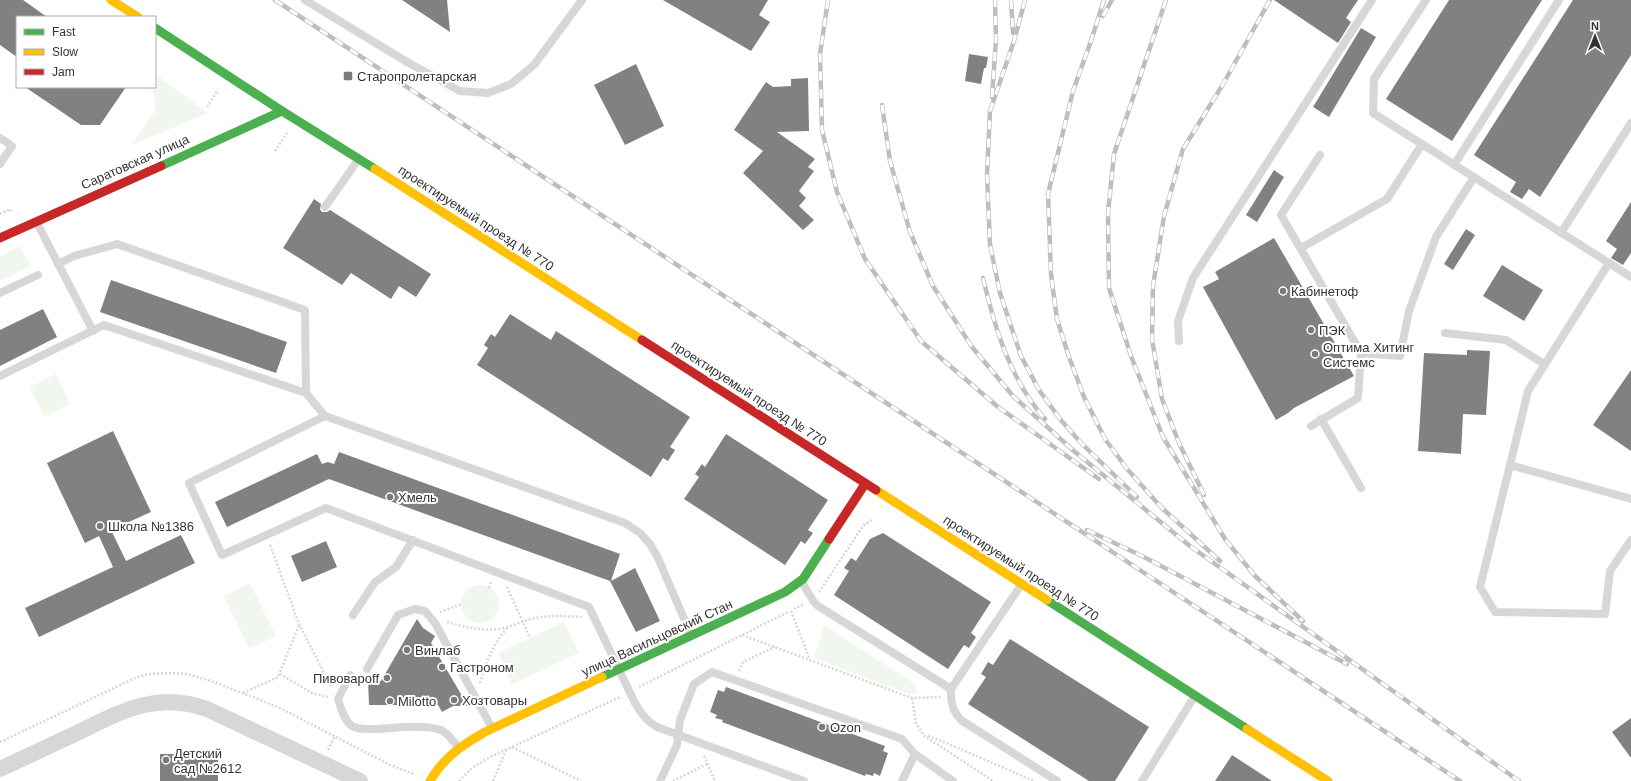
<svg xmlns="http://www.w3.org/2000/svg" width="1631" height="781" font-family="Helvetica,sans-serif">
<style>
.green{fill:#f1f7ee}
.building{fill:#818181}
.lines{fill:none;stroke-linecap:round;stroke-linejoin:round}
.path{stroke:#d7d7d7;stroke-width:2.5;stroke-dasharray:2 2;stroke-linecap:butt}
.lane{stroke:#d7d7d7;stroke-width:8}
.street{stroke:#d7d7d7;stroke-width:16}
.fast{stroke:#4caf50;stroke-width:9}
.slow{stroke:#ffc107;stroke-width:9}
.jam{stroke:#c62828;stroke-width:9}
.rail-casing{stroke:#bebebe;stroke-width:4.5}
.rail{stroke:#fff;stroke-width:3;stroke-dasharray:9;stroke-linecap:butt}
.poi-dot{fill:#7a7a7a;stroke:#fff;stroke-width:1.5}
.labels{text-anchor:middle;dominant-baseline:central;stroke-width:4;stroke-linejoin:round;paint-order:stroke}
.poi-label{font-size:13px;fill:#333;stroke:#fff;text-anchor:start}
.street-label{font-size:13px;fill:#333;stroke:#fff}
</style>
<rect width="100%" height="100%" fill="#fff"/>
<g class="green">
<path d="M155,74L208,113L131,145L156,110L152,87H155Z"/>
<path d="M20,246L31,266L0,281V256Z"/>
<path d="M56,374L70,404L44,417L30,387Z"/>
<path d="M250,583L276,636L249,649L224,596Z"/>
<circle cx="480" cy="604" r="19"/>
<path d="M564,622L579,653L512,684L498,653Z"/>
<path d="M824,625L915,684L917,693L909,694L814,658Z"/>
</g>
<g class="building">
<path d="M0,0H23L47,17H17V57L0,45Z"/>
<path d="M402,0H447L450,32Z"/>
<path d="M663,0H768L759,15L770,22L751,51Z"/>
<path d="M1274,0H1358L1346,18L1351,22L1338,43Z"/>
<path d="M1449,0H1542L1452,141L1386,99Z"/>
<path d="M1573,0H1631V55L1540,197L1529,189L1522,199L1510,192L1516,182L1474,155Z"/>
<path d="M1361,28L1376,37L1329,117L1313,107Z"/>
<path d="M969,54L988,57L986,68H984L981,84L965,81Z"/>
<path d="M636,64L664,126L625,145L594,85Z"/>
<path d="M808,78L809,131L777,132L815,159L808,167L814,171L799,191L806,198L799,206L814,220L803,230L743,173L763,151L734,130L766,82L773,87L791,86V79Z"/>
<path d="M25,87H126L100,125H81Z"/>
<path d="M1274,170L1284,177L1257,222L1246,215Z"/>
<path d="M314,199L321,204L320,209L322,212H327L330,210L431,274L416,297L399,286L391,299L351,273L342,285L283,248Z"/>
<path d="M1631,202V253L1623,265L1611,258L1617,249L1606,241Z"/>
<path d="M1466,229L1475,235L1453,270L1444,264Z"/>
<path d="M1274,238L1354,376L1294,408L1288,413L1276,420L1203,287L1219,279L1215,272Z"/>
<path d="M1502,265L1543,290L1524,321L1483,296Z"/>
<path d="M111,280L287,342L276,373L100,312Z"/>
<path d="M43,309L57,337L0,366V330Z"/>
<path d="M510,314L551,340L556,331L690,417L670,447L675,450L668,461L663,458L651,477L477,365L488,348L484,345L491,334L495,337Z"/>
<path d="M1467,350L1490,351L1486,415L1463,414L1461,454L1418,451L1424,353L1467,355Z"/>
<path d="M1631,370V451L1593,425Z"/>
<path d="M113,431L151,512L111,530L126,561L181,535L195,563L39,637L25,608L113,567L99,536L85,543L47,463Z"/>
<path d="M726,434L828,500L808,530L813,533L805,544L801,541L785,565L684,499L699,477L695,474L702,464L705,467Z"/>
<path d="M339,452L620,554L611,581L635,568L660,621L636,632L610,581L329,479L227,527L215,502L317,454L322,464L328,462L334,464Z"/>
<path d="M883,533L991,602L971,633L976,637L969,648L964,645L948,669L834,595L849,571L844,568L851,558L856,561L870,539Z"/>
<path d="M326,541L337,567L302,582L291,556Z"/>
<path d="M417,619L423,628L435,636L431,643L468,706H453L442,712L438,705H369L368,681H381Z"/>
<path d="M1010,639L1149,727L1115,781H1089L968,704L986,677L981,674L988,662L993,665Z"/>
<path d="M726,687L885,746L883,751L888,753L880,776L874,773L873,776L866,774L865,776L722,722L723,720L715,718L717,715L710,712L718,690L724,692Z"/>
<path d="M1631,718V758L1612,732Z"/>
<rect x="160" y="754" width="58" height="27"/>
<path d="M1232,755L1272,781H1215Z"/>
</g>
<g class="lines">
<g class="path">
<path d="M207,107L218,90"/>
<path d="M275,151L287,133"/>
<path d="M0,214L10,209L12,213"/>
<path d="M270,545L299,624L332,688"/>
<path d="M507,587L530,638"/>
<path d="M489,588L491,581"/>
<path d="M819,592L859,532L865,524L872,520"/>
<path d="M794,609L804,604"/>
<path d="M791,611L810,660"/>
<path d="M440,612L462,604"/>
<path d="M447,622C465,627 481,631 499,629C512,627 523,620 535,618C550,615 566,616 582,617"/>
<path d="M742,635L912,698L942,697"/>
<path d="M739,671L743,662L775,647"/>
<path d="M280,674L312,693L328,697"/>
<path d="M480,683C486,662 493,644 508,627"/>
<path d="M639,687L788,612"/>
<path d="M243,693L278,677L299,625"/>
<path d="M912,698L916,723L923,735L993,781"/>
<path d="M928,736L944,742L1034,781"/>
<path d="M0,742L135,678L148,674L173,673L187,674L211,681L258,699L282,709L390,765L414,774"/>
<path d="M512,747L581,781"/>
<path d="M328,750L335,736"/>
<path d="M704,756L715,781"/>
<path d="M459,781L472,768L490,757L620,697"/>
<path d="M493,781L506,750"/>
<path d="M673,781L707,764"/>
</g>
<g class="lane">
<path d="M305,0L407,62L460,91L488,93L511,84L534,65L582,0"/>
<path d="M1426,0L1374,79L1373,113L1631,277"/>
<path d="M0,138L12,146L0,164"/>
<path d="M1454,165L1559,0"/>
<path d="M325,207L358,160"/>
<path d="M37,223L93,331"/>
<path d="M1561,233L1631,123"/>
<path d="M1301,248L1387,199L1422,144"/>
<path d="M58,264L74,256L117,244L305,310L306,393"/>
<path d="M0,293L38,275"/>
<path d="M1445,333L1506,340L1544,364"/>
<path d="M1179,341L1178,321L1193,278L1372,0"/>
<path d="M1361,353L1400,356L1409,311L1436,237L1474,177"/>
<path d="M0,376L104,325L306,393L325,416L625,523L640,533L650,544L658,558L691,635"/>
<path d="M325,416L189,483L222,555L326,508L589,607L635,703C641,713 646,721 657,727L804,781"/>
<path d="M1321,419L1361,488"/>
<path d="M1311,426L1358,398L1361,353L1281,215L1320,155"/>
<path d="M1510,465L1528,391L1609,263"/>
<path d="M1631,499L1510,465L1480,587L1495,612L1605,614L1610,571L1631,540"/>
<path d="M801,581L814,602L818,606L951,689C950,701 953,712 961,720L1057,781"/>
<path d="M353,615L375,582L396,567L413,540"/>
<path d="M367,669L398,615L415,609L425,611L435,623L492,728"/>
<path d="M350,675L338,699C341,708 344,721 352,726C359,730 369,729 376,729C395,728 423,724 441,730C448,733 453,741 458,747"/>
<path d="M951,689L1021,585"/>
<path d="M660,781L677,745L680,720L694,684L712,672L902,739L915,754L953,781"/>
<path d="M902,781L915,754"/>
<path d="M1142,781L1194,697"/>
</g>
<path class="street" d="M0,769C26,757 51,745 77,733C122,711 156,691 207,709L360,781"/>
<g class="fast">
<path d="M155,28L282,111L375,169"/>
<path d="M161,166L282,111"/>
<path d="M1047,600L1247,729"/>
<path d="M602,677L785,592L803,579L829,539"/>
</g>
<g class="slow">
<path d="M111,0L138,17"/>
<path d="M375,169L642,340"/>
<path d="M876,490L1047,600"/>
<path d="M1247,729L1328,781"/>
<path d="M430,781C443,758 462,745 485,732L602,677"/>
</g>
<g class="jam">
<path d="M0,238L161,166"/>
<path d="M642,340L876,490"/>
<path d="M829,539L865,484"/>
</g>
<defs>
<g id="rail">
<path d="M275,0L1460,781"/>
<path d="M828,0L820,54L822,130L837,192L865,259L921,341L998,407L1099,479"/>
<path d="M1011,0L1013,33"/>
<path d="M1025,0L1014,41L990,111L987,175L990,245L1000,293L1021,356L1039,390L1060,419L1081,443L1137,497"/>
<path d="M1104,0L1091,41L1073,91L1048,194L1051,274L1057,319L1069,357L1084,397L1105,439L1128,470L1161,507L1220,561"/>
<path d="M1166,0L1114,154L1108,213L1109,288L1131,356L1163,437L1225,539L1255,576L1303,621"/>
<path d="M1103,16L1112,0"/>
<path d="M992,97L996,40L995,0"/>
<path d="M882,105L890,161L910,232L933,286L972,347L1013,396L1075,452L1190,546L1519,781"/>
<path d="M983,278C995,329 1010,379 1045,419"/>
<path d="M1204,495L1179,443L1162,399L1152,339L1153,286L1164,216L1183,149L1222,86L1270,0"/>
<path d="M1087,530L1144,557L1347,664"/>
</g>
</defs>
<use href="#rail" class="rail-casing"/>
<use href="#rail" class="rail"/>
</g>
<g class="poi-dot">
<rect x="343" y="71" width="10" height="10" rx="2"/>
<circle cx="1283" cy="291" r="4"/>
<circle cx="1311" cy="330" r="4"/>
<circle cx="1315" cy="354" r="4"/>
<circle cx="390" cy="497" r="4"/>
<circle cx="100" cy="526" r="4"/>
<circle cx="407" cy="650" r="4"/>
<circle cx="442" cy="667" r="4"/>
<circle cx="387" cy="678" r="4"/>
<circle cx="454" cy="700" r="4"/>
<circle cx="390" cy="701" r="4"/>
<circle cx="822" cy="727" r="4"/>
<circle cx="166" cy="760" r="4"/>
</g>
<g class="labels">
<g class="poi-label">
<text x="357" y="76">Старопролетарская</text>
<text x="1291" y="291">Кабинетоф</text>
<text x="1319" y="330">ПЭК</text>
<text x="1323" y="347">Оптима Хитинг<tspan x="1323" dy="15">Системс</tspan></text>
<text x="398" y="497">Хмель</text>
<text x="108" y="526">Школа №1386</text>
<text x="415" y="650">Винлаб</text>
<text x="450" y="667">Гастроном</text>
<text x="379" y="678" text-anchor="end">Пивовароff</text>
<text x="462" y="700">Хозтовары</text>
<text x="398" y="701">Milotto</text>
<text x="830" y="727">Ozon</text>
<text x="174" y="753">Детский<tspan x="174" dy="15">сад №2612</tspan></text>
</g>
<g class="street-label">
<text transform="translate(135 162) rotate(-24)">Саратовская улица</text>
<text transform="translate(476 218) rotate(33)">проектируемый проезд № 770</text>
<text transform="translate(749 393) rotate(33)">проектируемый проезд № 770</text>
<text transform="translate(1021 568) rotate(33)">проектируемый проезд № 770</text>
<text transform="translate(657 638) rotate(-25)">улица Васильцовский Стан</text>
</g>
</g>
<rect x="16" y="16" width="140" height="72" fill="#ffffff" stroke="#adadad"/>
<rect x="24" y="29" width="20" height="6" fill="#4caf50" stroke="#adadad"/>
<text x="52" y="36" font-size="12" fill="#333333">Fast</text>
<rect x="24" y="49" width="20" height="6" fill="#ffc107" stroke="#adadad"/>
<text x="52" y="56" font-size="12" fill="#333333">Slow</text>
<rect x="24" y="69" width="20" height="6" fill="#c62828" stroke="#adadad"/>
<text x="52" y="76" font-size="12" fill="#333333">Jam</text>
<g transform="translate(1595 36)" stroke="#ffffff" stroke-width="3" paint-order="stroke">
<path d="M0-3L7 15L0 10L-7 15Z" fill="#333333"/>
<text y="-6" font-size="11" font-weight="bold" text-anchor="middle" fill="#333333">N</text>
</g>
</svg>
